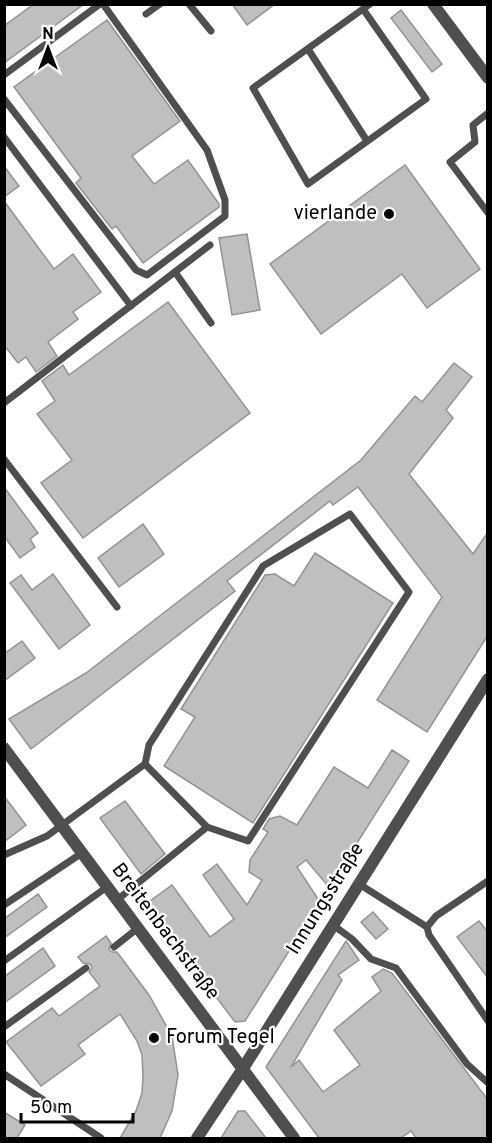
<svg xmlns="http://www.w3.org/2000/svg" width="492" height="1143" font-family="Overpass,sans-serif">
<style>
.building{fill:#bfbfbf;stroke:#939393;stroke-width:1.5}
.lines{fill:none;stroke-linecap:round;stroke-linejoin:round}
.service{stroke:#4f4f4f;stroke-width:7}
.minor{stroke:#4f4f4f;stroke-width:12}
.poi-dot{fill:#000;stroke:#fff;stroke-width:2}
.labels{text-anchor:middle;dominant-baseline:central;stroke-width:4.5;stroke-linejoin:round;paint-order:stroke}
.poi-label{font-size:20px;fill:#000;stroke:#fff;text-anchor:end}
.street-label{font-size:20px;fill:#000;stroke:#fff}
</style>
<rect width="100%" height="100%" fill="#fff"/>
<g class="building">
<path d="M34,4H84L4,63V26Z"/>
<path d="M232,4H275L247,25Z"/>
<path d="M401,10L442,64L432,72L391,18Z"/>
<path d="M107,20L180,121L132,156L154,184L188,160L219,204V207L143,263L116,226L112,229L76,183L81,178L14,87Z"/>
<path d="M405,165L480,269L427,308L402,274L321,334L270,264Z"/>
<path d="M4,166L19,186L4,197Z"/>
<path d="M4,201L54,269L73,254L101,292L73,312L78,319L48,342L57,356L36,372L26,357L18,363L4,345Z"/>
<path d="M247,234L260,310L232,315L219,238Z"/>
<path d="M168,302L250,413L83,538L41,483L72,460L37,414L55,401L42,381L63,365L69,375Z"/>
<path d="M454,363L472,377L446,410L453,418L409,474L473,554L488,532V635L427,732L377,700L442,597L358,487L333,505L330,501L227,581L235,591L31,749L9,719L86,673L361,460L415,396L422,402Z"/>
<path d="M4,487L38,533L30,539L35,547L20,558L4,536Z"/>
<path d="M143,524L164,554L119,587L98,558Z"/>
<path d="M315,553L393,603L253,823L164,766L195,717L181,709L265,575L275,574L294,586Z"/>
<path d="M53,574L90,625L59,649L10,583L21,575L32,590Z"/>
<path d="M22,641L35,658L4,681V654Z"/>
<path d="M392,750L409,761L329,887L306,860L297,867L320,902L245,1021L235,1022L146,904L172,885L210,937L234,919L203,875L217,864L247,905L262,880L249,872L250,860L268,832L263,829L269,819L280,816L297,825L334,767L368,788Z"/>
<path d="M4,796L26,825L4,842Z"/>
<path d="M125,801L165,854L141,874L100,818Z"/>
<path d="M38,894L47,907L4,938V919Z"/>
<path d="M373,912L388,929L376,939L361,922Z"/>
<path d="M479,921L488,932V978L457,937Z"/>
<path d="M106,936L111,943L109,950L112,952H117L149,995L172,1036L178,1075L172,1111L160,1138H120L136,1111L142,1093L143,1077L142,1055L137,1041L120,1014L78,1045L85,1054L41,1086L6,1042L52,1008L59,1016L100,986L89,972L92,968L90,964L83,963L78,957Z"/>
<path d="M346,941L359,960L338,975L342,980L291,1067L299,1060L323,1092L360,1065L334,1030L381,991L372,977L383,969L392,973L488,1100V1138H416L411,1131L401,1138H319L266,1067Z"/>
<path d="M43,948L55,966L4,1003V977Z"/>
<path d="M238,1111H245L266,1138H221Z"/>
<path d="M4,1112L25,1125L17,1138H4Z"/>
</g>
<g class="lines">
<g class="service">
<path d="M189,4L211,31"/>
<path d="M363,9L426,99L308,184L253,88L370,4"/>
<path d="M146,14L160,4"/>
<path d="M308,49L367,141"/>
<path d="M4,75L100,4"/>
<path d="M4,99L136,270L147,275L225,216V200L207,150L103,4"/>
<path d="M488,113L473,125L475,142L450,162L488,213"/>
<path d="M4,137L131,306"/>
<path d="M175,272L211,323"/>
<path d="M4,403L210,245"/>
<path d="M4,459L117,607"/>
<path d="M4,855L47,836L145,764"/>
<path d="M359,884L427,927L429,935L488,1021"/>
<path d="M117,900L207,827L248,841L409,592L350,514L263,566L149,745L145,764L207,827"/>
<path d="M4,905L82,853"/>
<path d="M333,925L352,939L371,959L396,968L467,1064L488,1083"/>
<path d="M427,927L436,916L488,881"/>
<path d="M114,947L138,928"/>
<path d="M4,961L107,887"/>
<path d="M4,1027L86,968"/>
<path d="M4,1074L101,1138"/>
</g>
<g class="minor">
<path d="M433,4L488,78"/>
<path d="M4,748L294,1138"/>
<path d="M197,1138L242,1070L488,679"/>
</g>
</g>
<g class="poi-dot">
<circle cx="389" cy="214" r="6"/>
<circle cx="154" cy="1038" r="6"/>
</g>
<g class="labels">
<g class="poi-label">
<text x="377" y="214">vierlande</text>
<text x="166" y="1038" text-anchor="start">Forum Tegel</text>
</g>
<g class="street-label">
<text transform="translate(326 899) rotate(-58)">Innungsstraße</text>
<text transform="translate(165 932) rotate(53)">Breitenbachstraße</text>
</g>
</g>
<rect width="492" height="1143" fill="none" stroke="#000000" stroke-width="12"/>
<g transform="translate(48 48)" stroke="#ffffff" stroke-width="4.5" paint-order="stroke">
<path d="M0-4.5L10 22L0 15L-10 22Z" fill="#000000"/>
<text y="-9" font-size="16" font-weight="bold" text-anchor="middle" fill="#000000">N</text>
</g>
<path d="M21 1113v9h112v-9" fill="none" stroke="#000000" stroke-width="3"/>
<text x="30" y="1113" font-size="18" fill="#000000" stroke="#ffffff" stroke-width="4.5" paint-order="stroke">50 m</text>
</svg>
